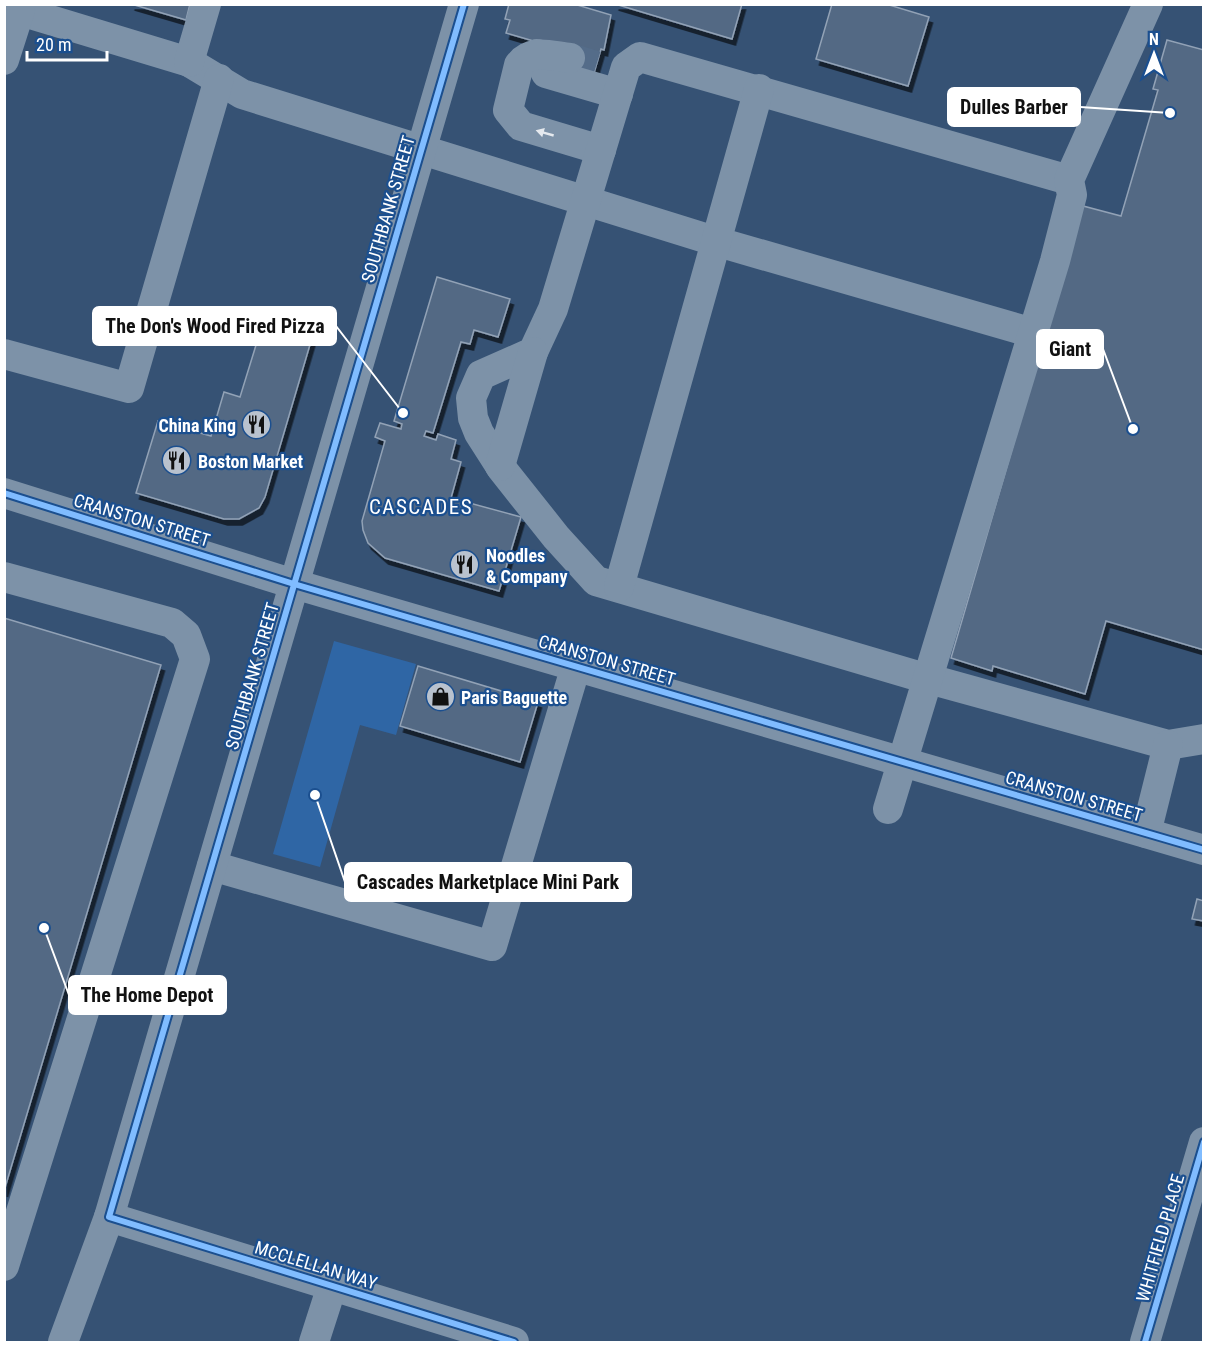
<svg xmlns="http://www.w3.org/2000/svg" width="1208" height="1347" font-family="'Roboto Condensed',sans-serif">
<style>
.green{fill:#2f66a5}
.building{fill:#526984;stroke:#92a2b6;stroke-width:1.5;filter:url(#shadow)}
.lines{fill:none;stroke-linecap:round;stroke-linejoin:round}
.minor-tunnel{stroke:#546c89;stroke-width:30;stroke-dasharray:30 15;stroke-linecap:butt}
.minor{stroke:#7d92a8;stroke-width:30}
.cycleway-casing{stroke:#1b4f8f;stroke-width:10}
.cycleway{stroke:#80bcff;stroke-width:6}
.oneway{fill:#e5e9ee}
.labels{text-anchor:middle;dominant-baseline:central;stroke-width:4.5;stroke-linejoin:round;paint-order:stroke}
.street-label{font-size:18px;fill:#fff;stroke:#1b4f8f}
.poi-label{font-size:18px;font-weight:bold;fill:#fff;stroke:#1b4f8f;text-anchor:start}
.quarter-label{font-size:21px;letter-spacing:1.5px;fill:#fff;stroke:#1b4f8f}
.leader{fill:none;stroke:#fff;stroke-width:2}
.callout-dot{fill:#fff;stroke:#1b4f8f;stroke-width:2}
.callout{fill:#fff;stroke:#fff;stroke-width:2}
.callout-label{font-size:20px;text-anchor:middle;font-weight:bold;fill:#111}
</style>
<defs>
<filter id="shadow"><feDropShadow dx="3.5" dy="6" stdDeviation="0" flood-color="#0009"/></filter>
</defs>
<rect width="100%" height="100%" fill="#365274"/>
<path class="green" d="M334,641L416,664L396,735L360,725L320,867L273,854Z"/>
<g class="building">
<path d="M131,4H190L186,20Z"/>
<path d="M509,4H574L611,15L604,50L601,49L591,83L571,52L506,33L510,20L505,19Z"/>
<path d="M615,4H742L732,39Z"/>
<path d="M832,4H886L929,17L908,86L816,59Z"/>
<path d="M1167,40L1204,50V650L1106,621L1085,694L993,666L992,671L951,658L1083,206L1121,216L1158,90L1153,89Z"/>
<path d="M437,277L510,299L498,337L474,330L470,344L461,342L433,433L426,431L424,436L436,440L438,434L456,440L451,459L461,462L451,498L521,517L499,591L385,558L368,543L363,530L362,521L385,441L375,437L380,423L401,429L402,424L394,421Z"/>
<path d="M265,316L314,331L265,497L259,508L239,519H224L136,493L158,421L211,436L224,392L240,397Z"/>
<path d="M4,618L161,665L4,1191Z"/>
<path d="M418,666L538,702L520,762L400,726Z"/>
<path d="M1197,899L1204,901V921L1192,919Z"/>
</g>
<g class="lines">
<path class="minor-tunnel" d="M570,58L596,66"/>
<g class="minor">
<path d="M4,6L189,62L242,94L718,242L1033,333"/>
<path d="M537,54L546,73L618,94"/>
<path d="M570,58C551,56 531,48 519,65L508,110L521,126L601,150"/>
<path d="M4,60L20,10"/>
<path d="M189,62L206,4"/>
<path d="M1069,180L640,57L626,67L553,309L533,352L481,375L471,398L473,418L479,433L502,469L556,537L596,581L911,674L1168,745L1204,739"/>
<path d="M4,354L129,388L219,79"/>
<path d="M500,466L533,352"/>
<path d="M4,493L294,584L1204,850"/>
<path d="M4,577L172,623L186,635L195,659L4,1266"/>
<path d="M619,587L759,89"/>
<path d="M888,809L1055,261L1072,195L1069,180L1148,4"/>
<path d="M1146,833L1168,745"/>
<path d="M212,866L492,946L576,666"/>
<path d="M109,1217L514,1342"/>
<path d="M63,1342L109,1217L464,4"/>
<path d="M314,1342L332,1286"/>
<path d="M1145,1342L1204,1142"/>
</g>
<defs>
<g id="cycleway">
<path d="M464,4L109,1217L514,1342"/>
<path d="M4,493L294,584L1204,850"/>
<path d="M1145,1342L1204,1142"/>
</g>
</defs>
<use href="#cycleway" class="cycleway-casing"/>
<use href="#cycleway" class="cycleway"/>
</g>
<defs><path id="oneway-solid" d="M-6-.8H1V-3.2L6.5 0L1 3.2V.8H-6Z" transform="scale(1.5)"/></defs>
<use class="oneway" href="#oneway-solid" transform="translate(545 133) rotate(-164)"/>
<defs>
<symbol id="restaurant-disc" viewBox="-11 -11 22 22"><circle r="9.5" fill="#b9c2ce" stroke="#1b4f8f"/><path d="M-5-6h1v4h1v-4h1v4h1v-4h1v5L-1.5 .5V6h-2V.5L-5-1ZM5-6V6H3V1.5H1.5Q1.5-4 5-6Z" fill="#111"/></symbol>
<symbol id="shop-disc" viewBox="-11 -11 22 22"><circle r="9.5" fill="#b9c2ce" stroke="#1b4f8f"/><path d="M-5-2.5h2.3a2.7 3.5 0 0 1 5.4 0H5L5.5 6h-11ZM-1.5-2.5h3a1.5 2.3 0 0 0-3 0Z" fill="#111"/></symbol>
</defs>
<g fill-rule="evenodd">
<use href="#restaurant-disc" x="240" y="408" width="33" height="33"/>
<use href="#restaurant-disc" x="160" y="444" width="33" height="33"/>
<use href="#restaurant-disc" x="448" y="548" width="33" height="33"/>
<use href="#shop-disc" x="424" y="680" width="33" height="33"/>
</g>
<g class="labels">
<g class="street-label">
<text transform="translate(388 209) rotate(-74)">SOUTHBANK STREET</text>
<text transform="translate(142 520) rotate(17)">CRANSTON STREET</text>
<text transform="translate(607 660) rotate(16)">CRANSTON STREET</text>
<text transform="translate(252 676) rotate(-74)">SOUTHBANK STREET</text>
<text transform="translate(1074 796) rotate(16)">CRANSTON STREET</text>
<text transform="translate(1160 1238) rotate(-74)">WHITFIELD PLACE</text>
<text transform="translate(316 1265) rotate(17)">MCCLELLAN WAY</text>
</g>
<g class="poi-label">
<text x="236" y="425" text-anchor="end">China King</text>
<text x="198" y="461">Boston Market</text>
<text x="486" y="555">Noodles<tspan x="486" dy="21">&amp; Company</tspan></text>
<text x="461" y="697">Paris Baguette</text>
</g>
<g class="quarter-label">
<text x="421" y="507">CASCADES</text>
</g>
</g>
<path class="leader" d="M1170 113L1080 107M403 413L336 326M1133 429L1103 349M315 795L345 882M44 928L69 995"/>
<g class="callout-dot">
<circle cx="1170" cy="113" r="6"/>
<circle cx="403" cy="413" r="6"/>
<circle cx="1133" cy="429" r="6"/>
<circle cx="315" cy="795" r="6"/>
<circle cx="44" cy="928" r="6"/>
</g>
<g class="callout">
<rect x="948" y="88" width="132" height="38" rx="6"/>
<rect x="93" y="307" width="243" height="38" rx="6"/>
<rect x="1037" y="330" width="66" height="38" rx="6"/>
<rect x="345" y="863" width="286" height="38" rx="6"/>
<rect x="69" y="976" width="157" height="38" rx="6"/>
</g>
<g class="callout-label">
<text x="1014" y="114">Dulles Barber</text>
<text x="215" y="333">The Don's Wood Fired Pizza</text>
<text x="1070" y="356">Giant</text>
<text x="488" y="889">Cascades Marketplace Mini Park</text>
<text x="147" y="1002">The Home Depot</text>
</g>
<rect width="1208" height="1347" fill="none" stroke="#ffffff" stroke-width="12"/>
<g transform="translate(1154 54)" stroke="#1b4f8f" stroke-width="4.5" paint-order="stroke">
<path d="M0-4.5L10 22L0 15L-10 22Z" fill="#ffffff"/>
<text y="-9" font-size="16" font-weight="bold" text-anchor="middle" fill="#ffffff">N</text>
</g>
<path d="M27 51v9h80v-9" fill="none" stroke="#ffffff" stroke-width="3"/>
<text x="36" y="51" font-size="18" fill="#ffffff" stroke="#1b4f8f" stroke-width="4.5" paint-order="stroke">20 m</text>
</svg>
